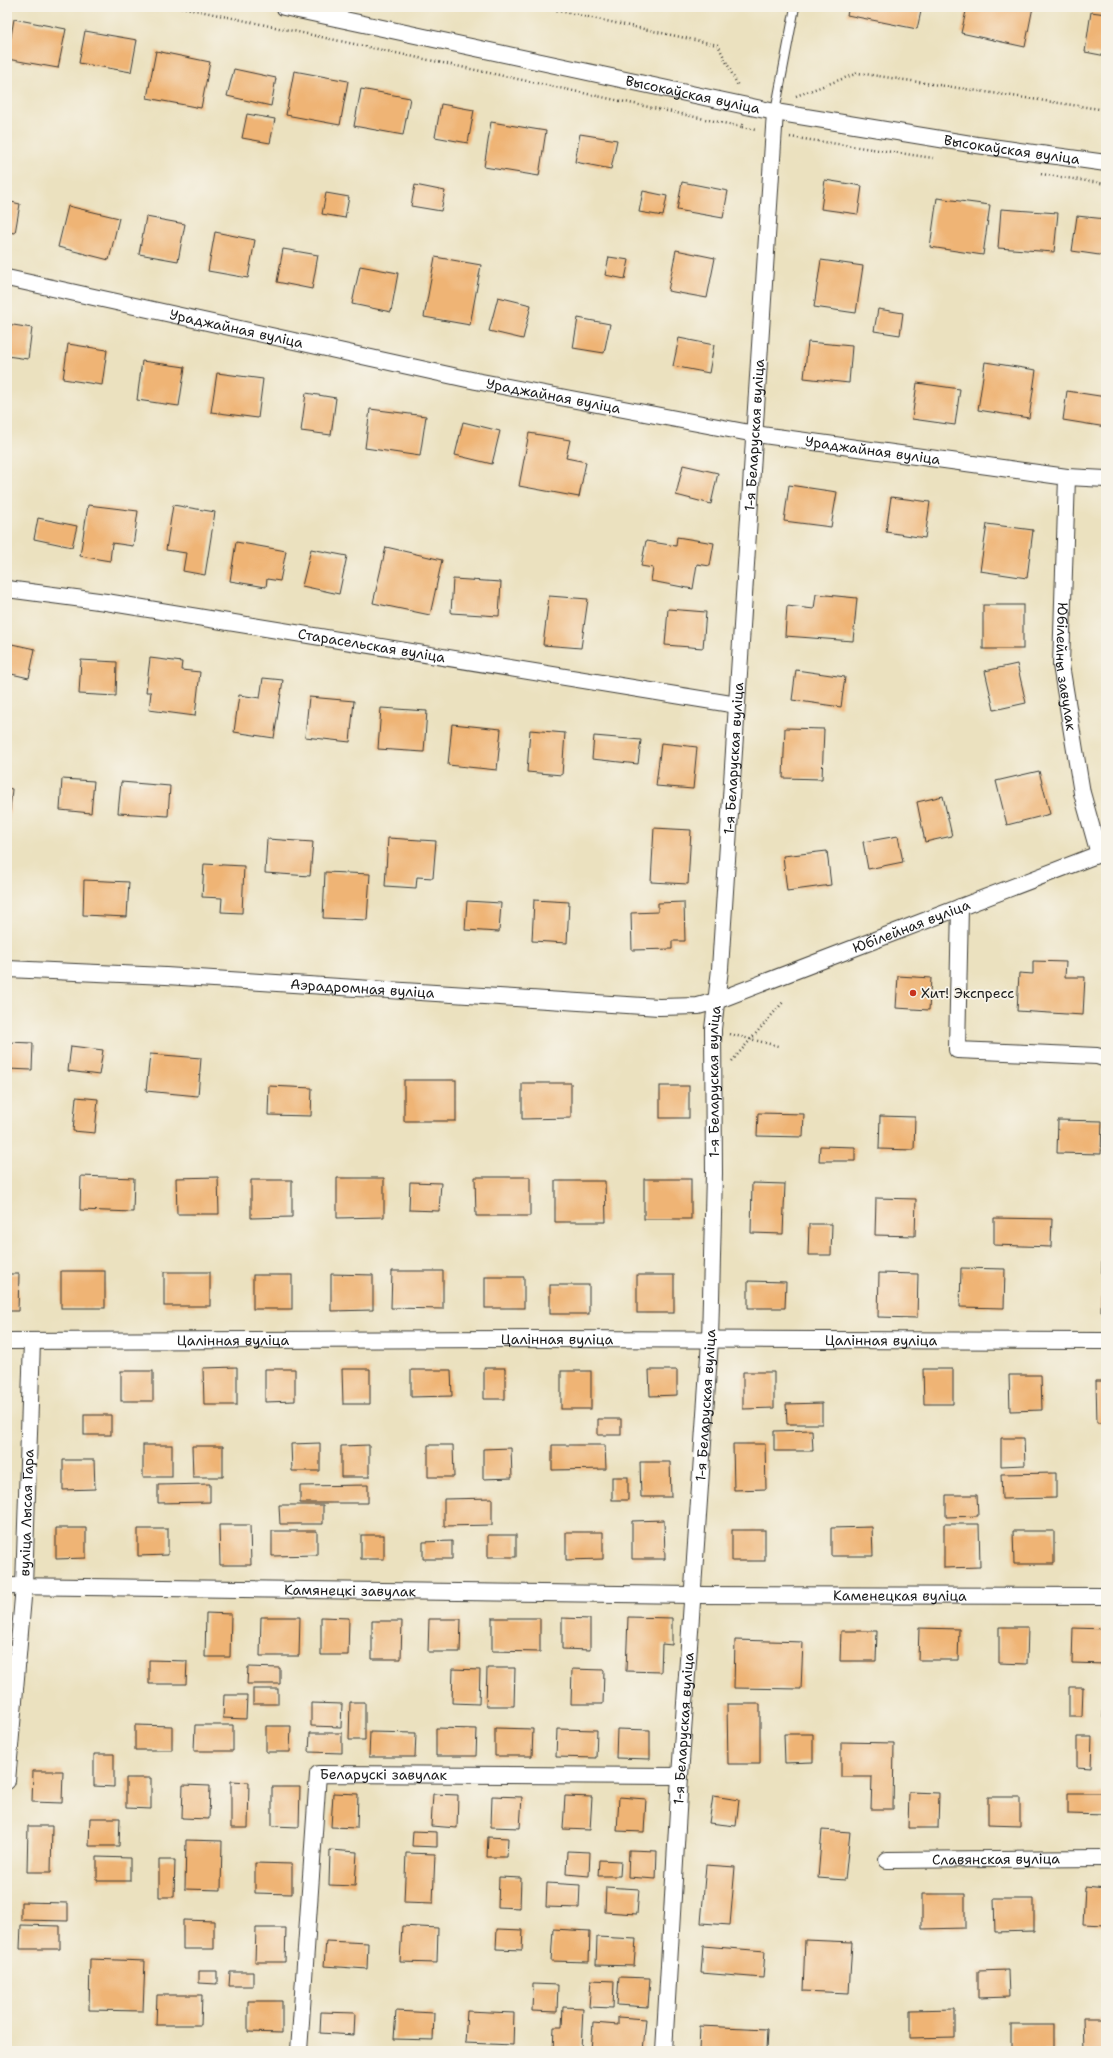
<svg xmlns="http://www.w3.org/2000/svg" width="1113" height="2058" font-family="'Shantell Sans',sans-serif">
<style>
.building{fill:#efb474}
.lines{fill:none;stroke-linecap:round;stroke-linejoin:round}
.lane-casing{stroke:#3b3a34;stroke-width:10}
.street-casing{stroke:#3b3a34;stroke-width:18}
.path{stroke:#3b3a34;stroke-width:2.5;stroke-dasharray:1 3;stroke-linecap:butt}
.lane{stroke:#fff;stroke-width:8}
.street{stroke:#fff;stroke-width:16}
.poi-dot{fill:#c8321e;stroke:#f7f3e8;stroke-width:1.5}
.labels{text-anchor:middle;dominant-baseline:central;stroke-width:3.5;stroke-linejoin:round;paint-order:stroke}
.street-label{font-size:14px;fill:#1c1c1c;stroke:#f7f3e8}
.poi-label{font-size:14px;fill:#1c1c1c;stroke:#f7f3e8;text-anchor:start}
</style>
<rect width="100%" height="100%" fill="#f7f3e8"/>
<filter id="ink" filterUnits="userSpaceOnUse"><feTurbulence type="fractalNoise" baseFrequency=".025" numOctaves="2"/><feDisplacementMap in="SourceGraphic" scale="8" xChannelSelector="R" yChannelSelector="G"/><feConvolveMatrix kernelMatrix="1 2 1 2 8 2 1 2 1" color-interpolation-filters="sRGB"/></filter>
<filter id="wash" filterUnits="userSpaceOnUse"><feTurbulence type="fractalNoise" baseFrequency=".012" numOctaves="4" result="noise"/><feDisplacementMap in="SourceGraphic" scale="16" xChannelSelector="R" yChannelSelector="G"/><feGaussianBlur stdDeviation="0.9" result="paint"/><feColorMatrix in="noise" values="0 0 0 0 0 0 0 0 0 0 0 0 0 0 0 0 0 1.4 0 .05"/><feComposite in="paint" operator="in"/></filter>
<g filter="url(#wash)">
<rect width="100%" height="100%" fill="#ebe1bf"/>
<g id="blocks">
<g class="building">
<path d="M849,7H922L917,29L847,15Z"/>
<path d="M967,7H1033L1025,47L961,33Z"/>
<path d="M1091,12L1106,14V56L1085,52Z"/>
<path d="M14,19L66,29L58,68L7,59Z"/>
<path d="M85,31L137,40L131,72L79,63Z"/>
<path d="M156,51L210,62L201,108L147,98Z"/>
<path d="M234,69L276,78L271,106L227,96Z"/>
<path d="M294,71L348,81L340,125L286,115Z"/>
<path d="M361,89L410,98L403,135L354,126Z"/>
<path d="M441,104L474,110L468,143L435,137Z"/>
<path d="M247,114L275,119L270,143L242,138Z"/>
<path d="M491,122L546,131L539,176L484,167Z"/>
<path d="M580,134L617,140L611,169L575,162Z"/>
<path d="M7,138H11L8,157H7Z"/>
<path d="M825,180L862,186L858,214L821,209Z"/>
<path d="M682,182L728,191L723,218L677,210Z"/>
<path d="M415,185L445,191L441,211L411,206Z"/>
<path d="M643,191L667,196L663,216L639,212Z"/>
<path d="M326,193L349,197L345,218L322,214Z"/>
<path d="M937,198L990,205L983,255L930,247Z"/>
<path d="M7,201L20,204L15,233L7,232Z"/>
<path d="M68,206L119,218L109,260L58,247Z"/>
<path d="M1001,209L1058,213L1054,252L998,248Z"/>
<path d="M1077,216L1106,219V256L1072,251Z"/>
<path d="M146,217L185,224L178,261L139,254Z"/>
<path d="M215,232L255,240L248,278L208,271Z"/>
<path d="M283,249L318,255L312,289L277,282Z"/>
<path d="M676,250L715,258L707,298L668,291Z"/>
<path d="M435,257L481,265L470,325L424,317Z"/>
<path d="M609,257L629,260L625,279L605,275Z"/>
<path d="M821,260L863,266L856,313L814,307Z"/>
<path d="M360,266L398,273L391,312L352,304Z"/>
<path d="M498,297L531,305L523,339L489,331Z"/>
<path d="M878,309L903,313L900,335L874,331Z"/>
<path d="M578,318L610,324L604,353L573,348Z"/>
<path d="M7,324L32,328L28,359L7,356Z"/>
<path d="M679,338L714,345L709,373L673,366Z"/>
<path d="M808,342L852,346L849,383L804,378Z"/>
<path d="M68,344L107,350L102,385L63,379Z"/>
<path d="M142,361L185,367L179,406L137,400Z"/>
<path d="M985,362L1036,370L1029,418L978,410Z"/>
<path d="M217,373L263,379L258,418L211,412Z"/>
<path d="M917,383L960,389L955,425L912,419Z"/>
<path d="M1067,391L1106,397V427L1063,420Z"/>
<path d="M306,393L336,398L331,435L301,431Z"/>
<path d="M370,409L426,416L420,456L365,448Z"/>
<path d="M463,422L500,431L492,464L455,455Z"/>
<path d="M529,433L570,440L566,458L586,462L579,497L519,486Z"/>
<path d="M683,465L718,473L711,504L676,495Z"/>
<path d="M789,485L837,492L831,527L784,521Z"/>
<path d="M891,497L930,502L925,538L886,532Z"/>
<path d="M88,505L138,511L133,546L112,543L110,561L80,556Z"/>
<path d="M173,505L215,512L205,575L183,571L186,553L166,550Z"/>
<path d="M38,518L77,526L72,547L34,539Z"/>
<path d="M987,524L1033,530L1027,578L980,571Z"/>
<path d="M677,537L714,543L710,566L697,564L693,589L651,581L653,568L641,566L646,541L676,546Z"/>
<path d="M236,542L286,551L280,581L267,579L266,587L230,581Z"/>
<path d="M386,547L442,560L430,615L373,603Z"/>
<path d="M311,549L347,556L339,594L302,586Z"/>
<path d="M453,579L501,582L499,616L451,613Z"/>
<path d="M816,594L857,598L853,641L785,636L787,606L814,609Z"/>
<path d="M549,596L588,599L581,648L543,645Z"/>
<rect x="983" y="605" width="40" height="44"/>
<path d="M668,609L706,612L703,648L665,645Z"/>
<path d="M7,643L35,649L29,678L7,673Z"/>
<path d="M150,658L182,662L181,670L200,672L195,716L149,710L151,692H146Z"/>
<path d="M81,660L117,662L116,696L79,694Z"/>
<path d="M1017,664L1026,703L994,710L985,671Z"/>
<path d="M796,670L845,677L841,707L792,700Z"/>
<path d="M263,678L283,680L274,738L234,732L239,695L260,698Z"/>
<path d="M309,697L354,701L350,742L305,737Z"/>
<path d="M381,708L427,711L424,752L378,749Z"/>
<path d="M452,724L501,729L497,770L448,765Z"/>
<path d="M785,728L824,729L822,779L783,778Z"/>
<path d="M530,730L565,733L562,775L527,772Z"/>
<path d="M594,736L641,740L638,764L592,759Z"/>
<path d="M661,743L697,747L693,789L656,786Z"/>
<path d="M1039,771L1050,814L1007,825L996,781Z"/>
<path d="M62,779L94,781L91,813L60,810Z"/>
<path d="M121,782L170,786L168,816L118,813Z"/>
<path d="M7,788L12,789L9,820L7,819Z"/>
<path d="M943,796L952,836L925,842L917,802Z"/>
<path d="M654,828L691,830L688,884L651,882Z"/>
<path d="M898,836L903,862L868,869L863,842Z"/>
<path d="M388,838L436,841L433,878L417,877L416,888L385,886Z"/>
<path d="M267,839L313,842L310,876L265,873Z"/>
<path d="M827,851L831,885L787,891L783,856Z"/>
<path d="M204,864L244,866L242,913L221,912L222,898L202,897Z"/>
<path d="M325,872L370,874L367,920L323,918Z"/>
<path d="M84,880L129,882L127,917L83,915Z"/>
<path d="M534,900L569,902L567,943L532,941Z"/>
<path d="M467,901L501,903L499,932L465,930Z"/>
<path d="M684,902L685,941H672V949L632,950L631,913L658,912V903Z"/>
<path d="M1033,961L1066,962L1065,977H1085L1083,1015L1017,1011L1019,973L1033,974Z"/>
<path d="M898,976L931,978L929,1010L896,1008Z"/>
<path d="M7,1042L33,1043L32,1070L7,1069Z"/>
<path d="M71,1046L103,1050L99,1075L68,1071Z"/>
<path d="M150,1054L201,1058L198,1096L146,1091Z"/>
<rect x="404" y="1080" width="52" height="41"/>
<path d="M522,1083H571V1118L522,1119Z"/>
<path d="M269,1086L312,1088L311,1116L268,1115Z"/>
<rect x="660" y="1086" width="29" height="32"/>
<path d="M76,1097L98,1099L95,1133L73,1131Z"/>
<path d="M758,1113L804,1114L803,1137L757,1136Z"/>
<path d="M880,1116L915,1117L914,1150L879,1149Z"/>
<path d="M1058,1120L1102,1121L1101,1154L1057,1153Z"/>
<path d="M820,1146L855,1147V1161H819Z"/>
<path d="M81,1176L134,1178L133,1212L80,1210Z"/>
<path d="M218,1177L219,1214H177L176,1178Z"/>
<path d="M475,1177H530V1216H476Z"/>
<path d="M337,1178H384V1217L337,1218Z"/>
<rect x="644" y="1179" width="47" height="40"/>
<path d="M251,1180H292V1217L251,1218Z"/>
<path d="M555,1181H605L606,1222H555Z"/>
<path d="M410,1182L441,1183L439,1211L409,1210Z"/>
<path d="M752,1183L785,1184L783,1234L751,1233Z"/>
<path d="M876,1198L916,1199L915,1236L875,1235Z"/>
<path d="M994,1218L1052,1219L1051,1247L994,1245Z"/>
<path d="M809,1224H832L831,1255H808Z"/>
<path d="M1102,1262H1106V1312H1101Z"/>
<path d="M961,1268L1005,1269L1004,1308L960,1307Z"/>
<rect x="61" y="1271" width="44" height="37"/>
<path d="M392,1271H443V1309L391,1308Z"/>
<rect x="164" y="1272" width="46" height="34"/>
<path d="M879,1273L918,1274L917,1318L878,1317Z"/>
<path d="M7,1274H19L18,1311H7Z"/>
<path d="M331,1274L373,1275V1310L331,1311Z"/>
<rect x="253" y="1275" width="39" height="34"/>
<rect x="637" y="1275" width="37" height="38"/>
<rect x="485" y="1277" width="39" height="31"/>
<path d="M748,1281L786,1282L785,1308H748Z"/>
<rect x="550" y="1285" width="39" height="29"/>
<path d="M237,1367V1405H204L203,1368Z"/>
<rect x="484" y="1368" width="21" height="31"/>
<path d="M265,1369H295V1401L265,1402Z"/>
<path d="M342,1369H370V1404H343Z"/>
<path d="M923,1369H953V1404H924Z"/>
<path d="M411,1370H451L452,1396L411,1397Z"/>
<path d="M649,1370H677V1395L650,1396Z"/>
<rect x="121" y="1371" width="32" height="30"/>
<rect x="561" y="1371" width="30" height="38"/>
<path d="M743,1372H774V1408L743,1409Z"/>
<path d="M1009,1375H1041L1042,1410L1010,1411Z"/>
<path d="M1096,1381H1106V1423H1097Z"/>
<path d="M822,1403V1424H787L786,1404Z"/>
<rect x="84" y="1415" width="27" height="20"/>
<rect x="598" y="1419" width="23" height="16"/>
<path d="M812,1430L813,1451H774V1431Z"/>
<path d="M1001,1438H1024L1025,1465L1001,1466Z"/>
<path d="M320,1443V1471H292L291,1444Z"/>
<path d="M733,1444H765L766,1489L734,1490Z"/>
<rect x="143" y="1445" width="29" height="32"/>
<path d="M369,1445V1477H341V1446Z"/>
<path d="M428,1445H453L454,1477H428Z"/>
<path d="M552,1445H605L606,1469L552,1470Z"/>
<path d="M192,1446H223V1477H193Z"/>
<path d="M511,1448L512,1478L483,1479V1449Z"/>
<path d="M63,1460H94L95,1489L63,1490Z"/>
<path d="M640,1462H670L671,1497H641Z"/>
<path d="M1056,1473V1498L1002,1499L1001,1474Z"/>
<rect x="612" y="1477" width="16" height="23"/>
<path d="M210,1484V1502L158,1503V1485Z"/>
<path d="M368,1485V1503H300V1486Z"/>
<path d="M946,1495H977L978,1516L946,1517Z"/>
<path d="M492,1498V1525L444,1526V1499Z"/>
<path d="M279,1505H323V1524H280Z"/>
<path d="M664,1520L665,1559H632V1521Z"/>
<path d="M944,1524H979L980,1567L944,1568Z"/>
<path d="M219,1525H250L251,1565H220Z"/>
<path d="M872,1527L873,1556H831V1528Z"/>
<path d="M56,1528H86V1558L56,1559Z"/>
<path d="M138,1529H168V1555L138,1556Z"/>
<rect x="732" y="1530" width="33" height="31"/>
<path d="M272,1531H317V1555L272,1556Z"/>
<path d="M1013,1531H1054V1564H1014Z"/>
<path d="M566,1532H603V1559L566,1560Z"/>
<rect x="361" y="1535" width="23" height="24"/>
<rect x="488" y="1535" width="28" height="22"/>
<path d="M452,1541V1559H423V1542Z"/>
<path d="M206,1613L231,1614L230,1657H205Z"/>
<path d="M261,1617H300L299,1656H260Z"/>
<path d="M321,1617L349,1618L348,1655H321Z"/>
<path d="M628,1617L672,1618V1645L662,1644L661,1672L626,1671Z"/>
<path d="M492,1618H540V1652L492,1651Z"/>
<path d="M562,1618L590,1619V1650L562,1649Z"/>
<path d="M429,1619H461L460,1652H428Z"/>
<path d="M372,1621H402L401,1659H372Z"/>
<path d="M999,1627H1028L1027,1664L999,1663Z"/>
<path d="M919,1628L959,1629L958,1660H918Z"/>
<path d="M1073,1628L1106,1629V1664L1072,1663Z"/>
<path d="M841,1631H877L876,1661H840Z"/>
<path d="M735,1640L803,1642L801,1689L734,1688Z"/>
<path d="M149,1660L187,1661L186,1684H149Z"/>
<path d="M248,1667L280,1668V1684H247Z"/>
<path d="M487,1668H515L514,1706H486Z"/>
<path d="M453,1669L480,1670L479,1704L452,1703Z"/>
<path d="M572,1669L604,1670L603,1704H571Z"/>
<path d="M1069,1687H1083L1082,1716H1069Z"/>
<rect x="253" y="1689" width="25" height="15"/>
<path d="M224,1695H247L246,1719L223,1718Z"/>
<path d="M1104,1699H1106V1718H1103Z"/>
<path d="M350,1702H365V1740H349Z"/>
<path d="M311,1703L342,1704L341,1727L311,1726Z"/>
<path d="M727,1704H760V1764H728Z"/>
<path d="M135,1725L172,1726V1750H135Z"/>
<path d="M195,1725H233V1751H194Z"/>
<path d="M266,1726H291L290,1752H266Z"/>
<path d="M436,1728L477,1729L476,1756H436Z"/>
<path d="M495,1728L533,1729L532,1756H495Z"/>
<path d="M557,1729L597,1730L596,1758L556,1757Z"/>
<path d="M617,1729L650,1730V1759L616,1758Z"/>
<path d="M370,1732L416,1733L415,1757H369Z"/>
<path d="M310,1733H342V1753L309,1752Z"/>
<path d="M784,1734H813V1762L785,1763Z"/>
<path d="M1077,1737H1092L1091,1768L1077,1767Z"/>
<path d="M841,1742L894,1743L893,1809H871L872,1777H841Z"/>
<path d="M1105,1745H1106V1778H1104Z"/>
<path d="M94,1754H114V1787L94,1786Z"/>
<path d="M33,1771H63L62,1803L32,1802Z"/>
<path d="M126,1778H151V1809L126,1808Z"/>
<path d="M231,1781L249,1782L248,1828H231Z"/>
<path d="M183,1785L210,1786L209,1819L182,1818Z"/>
<path d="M272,1787H300L299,1827L272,1826Z"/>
<path d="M909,1792L939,1793L938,1828H908Z"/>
<path d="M333,1793L358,1794L357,1828L331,1827Z"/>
<path d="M1068,1793H1106V1815L1068,1814Z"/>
<path d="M433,1794L458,1795L457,1828L431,1826Z"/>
<path d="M492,1796L522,1797L520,1828L491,1827Z"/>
<path d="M565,1796L592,1797L590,1830L563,1829Z"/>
<path d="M713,1796L739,1800L736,1826L709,1823Z"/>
<path d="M619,1797L646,1799L644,1832L617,1831Z"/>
<path d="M988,1797H1020V1826L988,1825Z"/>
<path d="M90,1818H120L119,1846H89Z"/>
<path d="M28,1826H52L51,1872H27Z"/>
<path d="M822,1830L850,1832L845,1880L818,1878Z"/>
<path d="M413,1831L437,1832V1847L412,1846Z"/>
<path d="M488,1837L508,1838L507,1857H487Z"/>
<path d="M186,1840L222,1841L221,1890L185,1889Z"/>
<path d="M330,1850L357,1852L355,1886L329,1885Z"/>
<path d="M629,1850L657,1851L656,1879L628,1877Z"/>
<path d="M567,1851L590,1852L589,1876L566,1874Z"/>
<path d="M406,1853L435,1854L433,1903L404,1902Z"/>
<path d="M97,1857L130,1858V1881H97Z"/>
<path d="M159,1860H175L174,1897H159Z"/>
<path d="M599,1860L621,1861L620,1876H598Z"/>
<path d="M255,1863L292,1864V1894L255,1893Z"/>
<path d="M706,1865L735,1867L730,1925L701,1923Z"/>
<path d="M499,1877L521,1878L520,1908L498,1907Z"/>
<path d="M547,1883L580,1885L579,1908L546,1907Z"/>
<path d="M606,1887L639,1889L637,1914L605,1912Z"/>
<path d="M1085,1887L1106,1889V1925L1083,1924Z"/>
<path d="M922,1894H965V1928L922,1929Z"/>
<path d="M994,1899H1034V1931L995,1932Z"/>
<path d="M21,1902L68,1903V1921L21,1920Z"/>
<path d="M183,1920L214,1921V1949H183Z"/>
<path d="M21,1925L60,1926V1949H20Z"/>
<path d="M402,1926L438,1928L437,1963L400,1962Z"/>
<path d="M256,1928H286L285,1962H255Z"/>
<path d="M497,1929L523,1930L522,1950L496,1949Z"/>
<path d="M553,1929L590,1931L589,1962L551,1961Z"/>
<path d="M597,1937L636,1939L634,1966L596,1965Z"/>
<path d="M805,1940L852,1942L849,1993L803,1991Z"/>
<path d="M326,1941L368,1943L367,1969L324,1966Z"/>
<path d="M703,1946L765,1951L763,1978L701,1973Z"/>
<path d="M90,1959L145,1961L143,2011L89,2010Z"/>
<path d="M1008,1970L1009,1997L978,1998V1971Z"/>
<path d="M199,1971H217V1984L199,1983Z"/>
<path d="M230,1972H253V1986H229Z"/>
<path d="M619,1977L650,1978L648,2007L617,2005Z"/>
<path d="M591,1980L614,1981L613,2008L589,2007Z"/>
<path d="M533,1984L558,1985L557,2012L532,2011Z"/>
<path d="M157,1995H202L201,2025H156Z"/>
<path d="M248,2001H282V2033L248,2032Z"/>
<path d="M563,2007L583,2008L581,2051H553L554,2027H562Z"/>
<path d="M955,2009V2037L910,2038V2010Z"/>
<path d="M396,2011L434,2013L433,2040L394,2039Z"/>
<path d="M467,2011L514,2013L513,2045L465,2043Z"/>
<path d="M321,2012L355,2013L354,2035L320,2033Z"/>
<path d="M618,2017L646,2019L643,2051H591L593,2023L618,2025Z"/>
<path d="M1083,2018H1106V2051H1084Z"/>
<rect x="1011" y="2025" width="42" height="26"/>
<path d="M700,2026L767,2029L766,2051H699Z"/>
</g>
</g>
</g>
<g filter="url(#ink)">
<use href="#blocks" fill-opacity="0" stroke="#3b3a34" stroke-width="1"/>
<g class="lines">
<defs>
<path id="lane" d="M775,112L795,7"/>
<g id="street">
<path id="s1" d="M284,7L775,112L977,145L1106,163"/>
<path id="s2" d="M7,278L476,381L755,434L1067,477L1106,479"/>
<path id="s3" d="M1067,477L1061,665L1082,793L1099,854"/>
<path id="s4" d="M7,589L106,602L737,705"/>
<path d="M960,907L957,1050L1097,1056L1106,1059"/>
<path id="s5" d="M7,969L166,976L659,1007L698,1006L716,1001L1099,854L1106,853"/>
<path id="s6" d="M7,1341L540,1339L1106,1341"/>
<path id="s7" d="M7,1586L694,1595L1106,1596"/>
<path id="s8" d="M7,1781L24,1586L32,1341"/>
<path id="s9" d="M887,1860L1106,1858"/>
<path id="s10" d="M299,2051L318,1774L680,1776"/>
<path id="s11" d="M664,2051L680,1776L710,1341L714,1173L713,1029L720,969L775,112"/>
</g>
</defs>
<use href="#lane" class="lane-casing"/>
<use href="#street" class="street-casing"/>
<g class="path">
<path d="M181,7L742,127L743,124"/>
<path d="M541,7L718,45L738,86"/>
<path d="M796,96L858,73L1106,110"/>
<path d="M742,127L756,130"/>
<path d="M790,137L933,158"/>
<path d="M1041,174L1106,184"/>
<path d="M730,1034L778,1046"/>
<path d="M732,1061L784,1001"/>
</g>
<use href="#lane" class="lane"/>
<use href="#street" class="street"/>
</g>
</g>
<circle class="poi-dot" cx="913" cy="993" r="4"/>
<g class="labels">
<g class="street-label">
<text stroke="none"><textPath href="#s1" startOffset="418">Высокаўская вуліца</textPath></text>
<text stroke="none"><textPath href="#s1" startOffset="742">Высокаўская вуліца</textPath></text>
<text stroke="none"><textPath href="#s2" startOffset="235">Ураджайная вуліца</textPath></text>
<text stroke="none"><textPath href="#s2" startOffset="559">Ураджайная вуліца</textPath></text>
<text stroke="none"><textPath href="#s11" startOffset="1619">1-я Беларуская вуліца</textPath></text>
<text stroke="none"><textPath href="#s2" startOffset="883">Ураджайная вуліца</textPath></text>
<text stroke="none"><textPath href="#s4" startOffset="369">Старасельская вуліца</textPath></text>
<text stroke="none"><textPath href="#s3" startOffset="190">Юбілейны завулак</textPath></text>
<text stroke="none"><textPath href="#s11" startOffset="1295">1-я Беларуская вуліца</textPath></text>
<text stroke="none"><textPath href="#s5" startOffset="920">Юбілейная вуліца</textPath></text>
<text stroke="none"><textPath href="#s5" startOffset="356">Аэрадромная вуліца</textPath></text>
<text stroke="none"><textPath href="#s11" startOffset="971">1-я Беларуская вуліца</textPath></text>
<text stroke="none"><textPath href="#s6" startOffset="226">Цалінная вуліца</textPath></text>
<text stroke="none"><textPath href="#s6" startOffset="550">Цалінная вуліца</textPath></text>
<text stroke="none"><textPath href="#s6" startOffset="874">Цалінная вуліца</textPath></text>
<text stroke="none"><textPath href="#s11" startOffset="647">1-я Беларуская вуліца</textPath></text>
<text stroke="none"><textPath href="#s8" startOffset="269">вуліца Лысая Гара</textPath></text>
<text stroke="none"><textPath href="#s7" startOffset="343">Камянецкі завулак</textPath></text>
<text stroke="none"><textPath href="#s7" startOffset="893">Каменецкая вуліца</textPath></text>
<text stroke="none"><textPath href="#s11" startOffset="323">1-я Беларуская вуліца</textPath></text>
<text stroke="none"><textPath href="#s10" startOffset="343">Беларускі завулак</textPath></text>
<text stroke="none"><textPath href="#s9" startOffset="109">Славянская вуліца</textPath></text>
</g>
<g class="poi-label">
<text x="921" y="993">Хит! Экспресс</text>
</g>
</g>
<rect width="1113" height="2058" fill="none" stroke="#f7f3e8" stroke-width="24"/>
</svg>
